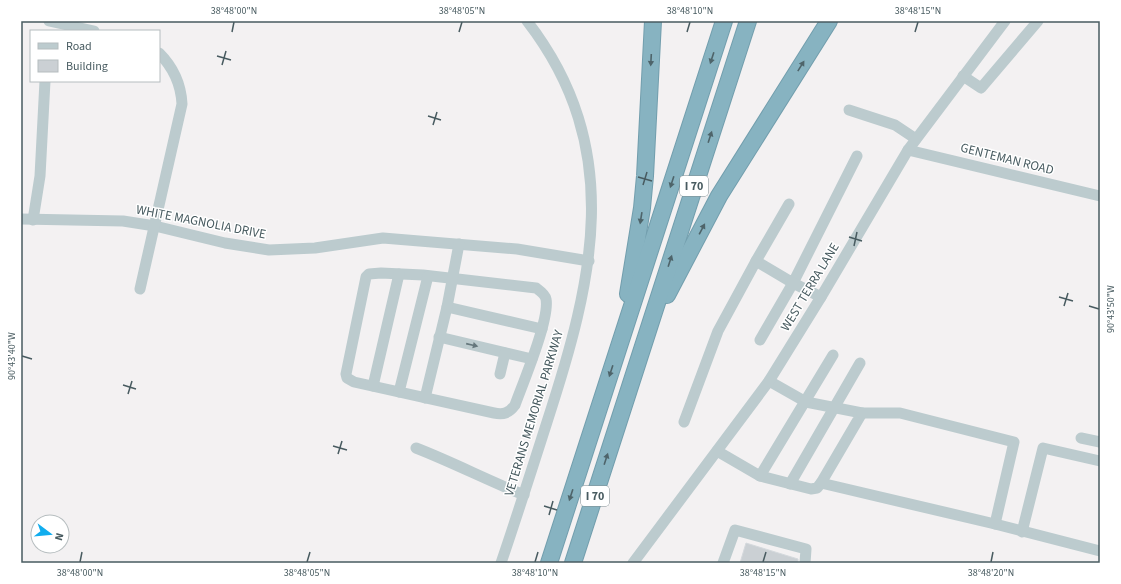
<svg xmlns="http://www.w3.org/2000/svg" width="1121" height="584" font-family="'Source Sans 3',sans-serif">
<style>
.building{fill:#cbd0d4;stroke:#d5d9dd}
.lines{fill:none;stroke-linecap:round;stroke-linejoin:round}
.highway-casing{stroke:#729ead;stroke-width:18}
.minor{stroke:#bccbce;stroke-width:11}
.highway{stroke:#87b3c1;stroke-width:16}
.oneway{fill:#4e646a}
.oneway2{fill:#65777c}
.ticks{fill:none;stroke:#485b60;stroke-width:1.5}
.labels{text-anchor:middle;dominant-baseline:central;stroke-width:3;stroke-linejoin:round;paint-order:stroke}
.shield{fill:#fff;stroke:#7f8c90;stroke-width:1}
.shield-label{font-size:12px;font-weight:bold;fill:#485b60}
.street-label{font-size:13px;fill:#485b60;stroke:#fff}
.neatline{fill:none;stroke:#485b60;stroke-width:1.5}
.ticks-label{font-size:10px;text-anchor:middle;fill:#485b60}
</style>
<rect width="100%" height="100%" fill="#f3f1f2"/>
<path class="building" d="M746,543L798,559V563H740Z"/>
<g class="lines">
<defs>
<g id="highway">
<path d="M628,294L642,208L645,176L653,21"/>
<path d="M667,295L719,196L829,21"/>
<path d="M549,563L724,21"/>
<path d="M573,563L748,21"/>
</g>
</defs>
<use href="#highway" class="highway-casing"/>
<g class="minor">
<path d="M49,21L94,31"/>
<path d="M963,76L981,88L1038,21"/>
<path d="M849,110L895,125L916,139"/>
<path d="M908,150L1100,196"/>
<path d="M789,204L756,261L793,283L857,156"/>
<path d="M21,219L123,221L155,226L225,243L269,250L315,248L383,238L517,249L589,261"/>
<path d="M33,220L40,176L45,81"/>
<path d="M381,273L423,275L536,288C540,291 545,294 546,299C550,319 523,383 515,405C509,413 504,415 494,413L354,382L347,378L346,374L366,277L369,274Z"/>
<path d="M140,289L182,104C181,84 174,68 159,53"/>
<path d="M447,307L542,329"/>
<path d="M439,337L532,359"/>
<path d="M760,340L793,283L821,297"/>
<path d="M500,374L505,353"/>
<path d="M373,386L399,274"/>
<path d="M399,392L428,276"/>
<path d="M425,398L447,307L459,244"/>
<path d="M684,422L718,331L756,261"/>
<path d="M1081,438L1100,442"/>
<path d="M416,448C452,462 487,480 524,495"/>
<path d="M717,451L760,476L811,489L817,488L821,483L862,413L806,402L769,381"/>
<path d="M760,476L833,355"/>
<path d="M821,483L995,524L1014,442L900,413H862"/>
<path d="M790,484L860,363"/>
<path d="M995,524L1100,551"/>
<path d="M1022,532L1043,448L1100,461"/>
<path d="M501,563C517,516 532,469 547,422C593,281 626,149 527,21"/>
<path d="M633,563L769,381L821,297L908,150L1005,21"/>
<path d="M723,563L735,530L806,549L805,563"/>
</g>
<use href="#highway" class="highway"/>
</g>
<defs><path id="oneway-solid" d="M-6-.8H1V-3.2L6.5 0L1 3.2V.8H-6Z"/></defs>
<g class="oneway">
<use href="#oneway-solid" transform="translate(712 58) rotate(108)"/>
<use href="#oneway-solid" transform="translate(651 60) rotate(93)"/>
<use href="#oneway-solid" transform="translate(801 66) rotate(-58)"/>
<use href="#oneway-solid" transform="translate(710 137) rotate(-72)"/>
<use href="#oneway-solid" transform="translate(672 182) rotate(108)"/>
<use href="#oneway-solid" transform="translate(641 218) rotate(99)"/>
<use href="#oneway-solid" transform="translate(702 229) rotate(-62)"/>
<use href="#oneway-solid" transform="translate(670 261) rotate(-72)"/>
<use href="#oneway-solid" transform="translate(611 371) rotate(108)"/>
<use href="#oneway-solid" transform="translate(606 459) rotate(-72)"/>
<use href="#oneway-solid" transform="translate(571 495) rotate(108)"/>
</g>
<use class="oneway2" href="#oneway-solid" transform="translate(472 345) rotate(13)"/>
<path class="ticks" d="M232,32L234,22M459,32L462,22M687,32L690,22M915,32L918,22M217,56L231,60M222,65L226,51M428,116L441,120M433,125L437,112M638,177L652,181M643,185L647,172M849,237L862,241M854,246L857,232M1059,297L1073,301M1064,306L1068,293M1089,306L1099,309M22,356L32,359M123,385L136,389M128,394L132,381M333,446L347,450M338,454L342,441M544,506L557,510M549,515L553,501M80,562L82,552M307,562L310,552M535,562L538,552M763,562L766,552M991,562L993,552"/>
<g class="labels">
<g class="shield">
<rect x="680" y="176" width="28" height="20" rx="3"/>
<rect x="581" y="486" width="28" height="20" rx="3"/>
</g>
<g class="shield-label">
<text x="694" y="186">I 70</text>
<text x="595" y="496">I 70</text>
</g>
<g class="street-label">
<text transform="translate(1007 159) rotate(14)">GENTEMAN ROAD</text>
<text transform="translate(201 222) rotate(11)">WHITE MAGNOLIA DRIVE</text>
<text transform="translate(810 287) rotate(-59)">WEST TERRA LANE</text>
<text transform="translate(534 413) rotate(-73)">VETERANS MEMORIAL PARKWAY</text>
</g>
</g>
<rect width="1121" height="584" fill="none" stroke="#ffffff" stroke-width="44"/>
<rect x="30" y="30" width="130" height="52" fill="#ffffff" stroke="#b6bdbf"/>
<rect x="38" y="43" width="20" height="6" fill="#bccbce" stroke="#b6bdbf"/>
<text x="66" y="50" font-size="12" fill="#485b60">Road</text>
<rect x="38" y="60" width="20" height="12" fill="#cbd0d4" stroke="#b6bdbf"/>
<text x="66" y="70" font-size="12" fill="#485b60">Building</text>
<g transform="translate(50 534) rotate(106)"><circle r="19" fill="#ffffff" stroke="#b6bdbf"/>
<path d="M0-3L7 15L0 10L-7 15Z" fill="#11adee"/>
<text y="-6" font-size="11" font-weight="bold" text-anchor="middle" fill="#485b60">N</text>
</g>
<rect x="22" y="22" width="1077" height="540" class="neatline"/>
<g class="ticks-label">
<text x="234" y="14">38°48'00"N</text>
<text x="462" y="14">38°48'05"N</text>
<text x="690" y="14">38°48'10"N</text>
<text x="918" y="14">38°48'15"N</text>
<text transform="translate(1110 309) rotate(-90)" y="4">90°43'50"W</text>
<text transform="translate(11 356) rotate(-90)" y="4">90°43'40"W</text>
<text x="80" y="576">38°48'00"N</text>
<text x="307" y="576">38°48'05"N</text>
<text x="535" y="576">38°48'10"N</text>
<text x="763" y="576">38°48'15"N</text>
<text x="991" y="576">38°48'20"N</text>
</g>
</svg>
